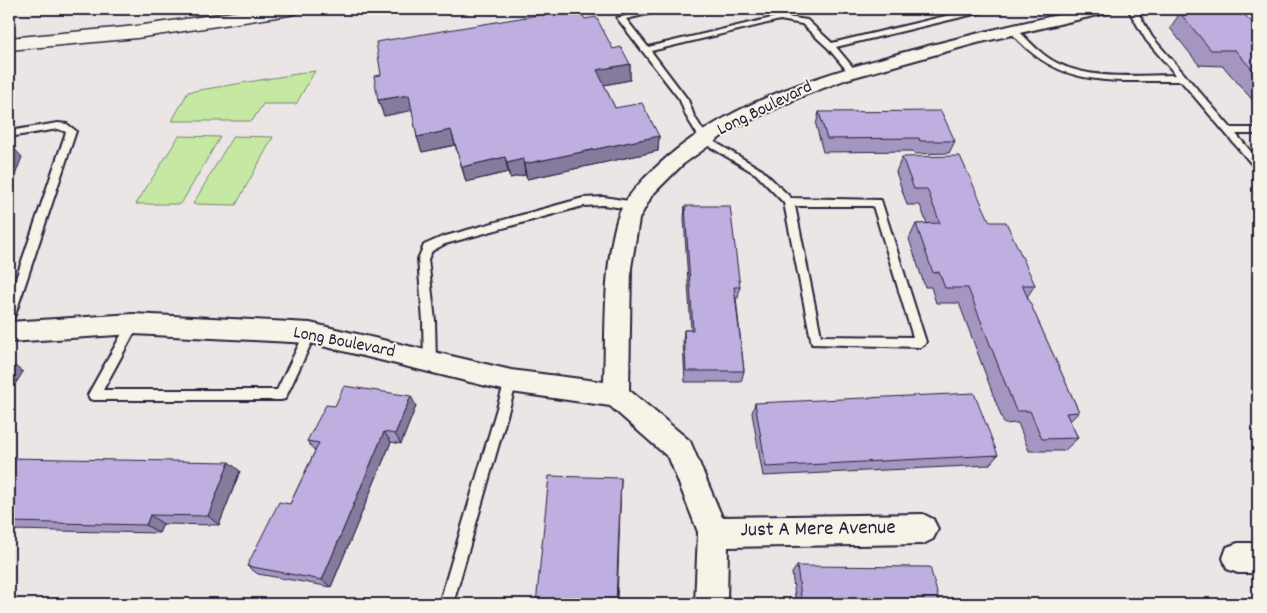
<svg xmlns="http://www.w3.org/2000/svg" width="1267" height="613" font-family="Dekko,sans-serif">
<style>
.green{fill:#c5e9a2;stroke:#74866e}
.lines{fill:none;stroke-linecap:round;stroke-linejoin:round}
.service-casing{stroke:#22223b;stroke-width:4}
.minor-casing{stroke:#22223b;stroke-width:4}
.motorway-casing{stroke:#22223b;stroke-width:3}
.service{fill:#f7f3e8;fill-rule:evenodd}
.minor{fill:#f7f3e8;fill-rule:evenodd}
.motorway{fill:#f7f3e8;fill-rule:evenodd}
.wall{fill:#a496c1;stroke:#22223b}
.shaded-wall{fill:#867a9d;stroke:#22223b}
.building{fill:#bfafe0;stroke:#22223b}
.labels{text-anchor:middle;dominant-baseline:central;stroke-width:4;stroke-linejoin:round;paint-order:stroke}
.street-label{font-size:18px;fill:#22223b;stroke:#f7f3e8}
.near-street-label{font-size:21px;fill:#22223b;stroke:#f7f3e8}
</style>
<rect width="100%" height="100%" fill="#ece5e6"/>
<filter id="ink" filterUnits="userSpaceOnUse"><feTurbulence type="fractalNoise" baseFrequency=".02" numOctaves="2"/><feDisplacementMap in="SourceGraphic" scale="10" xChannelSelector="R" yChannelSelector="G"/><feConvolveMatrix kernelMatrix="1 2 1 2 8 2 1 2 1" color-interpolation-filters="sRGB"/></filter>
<g filter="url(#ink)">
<g class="green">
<path d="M315,71L296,104H263L252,121H172L188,92Z"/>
<path d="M179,136L220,137L181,204H136Z"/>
<path d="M233,136L273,137L236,205L193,204Z"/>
</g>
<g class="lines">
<defs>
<g id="service">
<path d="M656,9H670L626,19L648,47L780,16L807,20L832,43L975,9H988L987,11L836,47L856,71L852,74L849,73L828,48L802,24L780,20L651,51L688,100L694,116L708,138L762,170L791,198L881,200L926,342L924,345L920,347L812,344L784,203L756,174L702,142L686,116L680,100L617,18ZM795,206H873L913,337L821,336Z"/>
<path d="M1057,9H1066L1076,16L1069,18Z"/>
<path d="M1128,9H1136L1152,37L1231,128H1258V134H1236L1258,160V169L1255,168L1181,81C1110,80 1059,90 1009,30L1016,28C1029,41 1041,55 1057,63C1093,81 1138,75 1176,75L1146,40Z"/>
<path d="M1237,9H1245L1258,22V28H1255Z"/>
<path d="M58,123L67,124L76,131L15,315L13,318L9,320V299L66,132L58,129L9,137V131Z"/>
<path d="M604,197L635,202L640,206L635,210L604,205L583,206L445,244L432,251L428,259L435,321L436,362L434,366L430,367L426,366L424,362L423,321L418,259L424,245L442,237L583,198Z"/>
<path d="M133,319L137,321L139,324L103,390H277L306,330H314L316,333L285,399L281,400H94L90,399L88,395L90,391L129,321Z"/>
<path d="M511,376L515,377L517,381L453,604H439L505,381L507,377Z"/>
</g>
<g id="minor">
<path d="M1085,9H1113L1111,12L977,43L847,79L800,97L732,129L682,165L652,195L639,219L631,268L629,390L690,441L722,517L923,514L933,519L938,529L933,539L923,544L728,547L727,604H695L698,532L669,458L610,406L511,392L310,343L133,334L9,342V322L133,314L310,323L511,370L604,382C606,331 603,270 617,220C623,200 639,183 654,169C722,104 817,76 905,52C965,36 1025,22 1085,9Z"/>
<path d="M1238,543H1258V573H1238L1227,569L1223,558L1227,547Z"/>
</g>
<path id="motorway" d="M254,9H299L297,13L290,15L137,38L9,50V38L137,26Z"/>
</defs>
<use href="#service" class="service-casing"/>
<use href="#minor" class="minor-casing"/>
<use href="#motorway" class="motorway-casing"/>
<use href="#service" class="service"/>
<use href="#minor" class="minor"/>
<use href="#motorway" class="motorway"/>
</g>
<g class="wall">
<path d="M813,9H850L819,15Z"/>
<path d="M1180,13L1258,29V103H1255L1223,66L1199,65L1170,28Z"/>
<path d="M585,19L613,49L630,64V80L604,85L615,108L659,136L658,151L527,179L525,175L510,178L508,172L466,182L455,145L422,152L417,137L412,110L384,116L378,100L381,75Z"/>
<path d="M819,112L955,141L949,153L915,154L913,151L823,152L816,125Z"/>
<path d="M902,157L990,222L1035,285L1027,297L1079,412L1070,421L1078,438L1064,451H1029L1018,423L1004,424L959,303H936L931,287H925L909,239L916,224H927L920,205H907L896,172Z"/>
<path d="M685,206L740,287L738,298H736L744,371L741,382H685L683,342L684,330H691L684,218Z"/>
<path d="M755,403L998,455L989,465L763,476L752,413Z"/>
<path d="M335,406H416L401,444L391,442L331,587L258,574L247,566L290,504L315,451L307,441Z"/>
<path d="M9,458L240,471L219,525L163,524L159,533L9,530Z"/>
<path d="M797,566L940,604H796L792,573Z"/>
</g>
<g class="shaded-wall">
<path d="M820,9H850L819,15Z"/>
<path d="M630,64V80L598,86L597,70Z"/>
<path d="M409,95L414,110L384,116L378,100Z"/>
<path d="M451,130L455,145L422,152L417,137Z"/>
<path d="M659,136L658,151L527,179L524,164Z"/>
<path d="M10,144L22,157L9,191V148Z"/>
<path d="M505,157L508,172L466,182L462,167Z"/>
<path d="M523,159L525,175L510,178L507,163Z"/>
<path d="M9,362L23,372L9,394Z"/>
<path d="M411,396L416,406L401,444L395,434Z"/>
<path d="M384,432L391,442L331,587L322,580Z"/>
<path d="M229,462L240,471L219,525L208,516Z"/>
<path d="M621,478L617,604H616Z"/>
<path d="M150,515L163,524L159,533L146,525Z"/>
</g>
<g class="building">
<path d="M574,9H579L585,19L596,17L613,49L621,47L630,64L597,70L615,108L642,103L659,136L524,164L523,159L507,163L505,157L462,167L451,130L417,137L409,95L378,100L374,76L381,75L376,42Z"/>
<path d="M1242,12L1258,29V76L1235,50H1211L1180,13Z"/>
<path d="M941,111L955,141H920L919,138L827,139L819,112Z"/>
<path d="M960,156L990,222H1006L1035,285H1022L1079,412L1066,413L1078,438L1042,439L1030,411H1016L968,288H945L939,272L933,273L916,224L940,223L927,189H914L902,157Z"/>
<path d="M685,206H730L740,287H734L744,371H686L684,330H693Z"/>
<path d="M344,386L411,396L395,434L384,432L322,580L247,566L279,502L290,504L319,443L307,441L326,405L335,406Z"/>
<path d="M974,393L998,455L766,467L755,403Z"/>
<path d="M9,458L229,462L208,516L150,515L146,525L9,522Z"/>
<path d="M549,476L621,478L616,604H536Z"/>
<path d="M797,566L930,567L940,604H802Z"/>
</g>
</g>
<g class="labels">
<g class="street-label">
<text transform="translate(765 109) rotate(-26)">Long Boulevard</text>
<text transform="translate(344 343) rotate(11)">Long Boulevard</text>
</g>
<g class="near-street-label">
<text transform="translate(818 530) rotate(-1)">Just A Mere Avenue</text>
</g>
</g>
<rect width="1267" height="613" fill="none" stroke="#f7f3e8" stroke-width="30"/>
<rect x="15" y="15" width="1237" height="583" fill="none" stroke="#22223b" stroke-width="2" filter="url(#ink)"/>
</svg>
